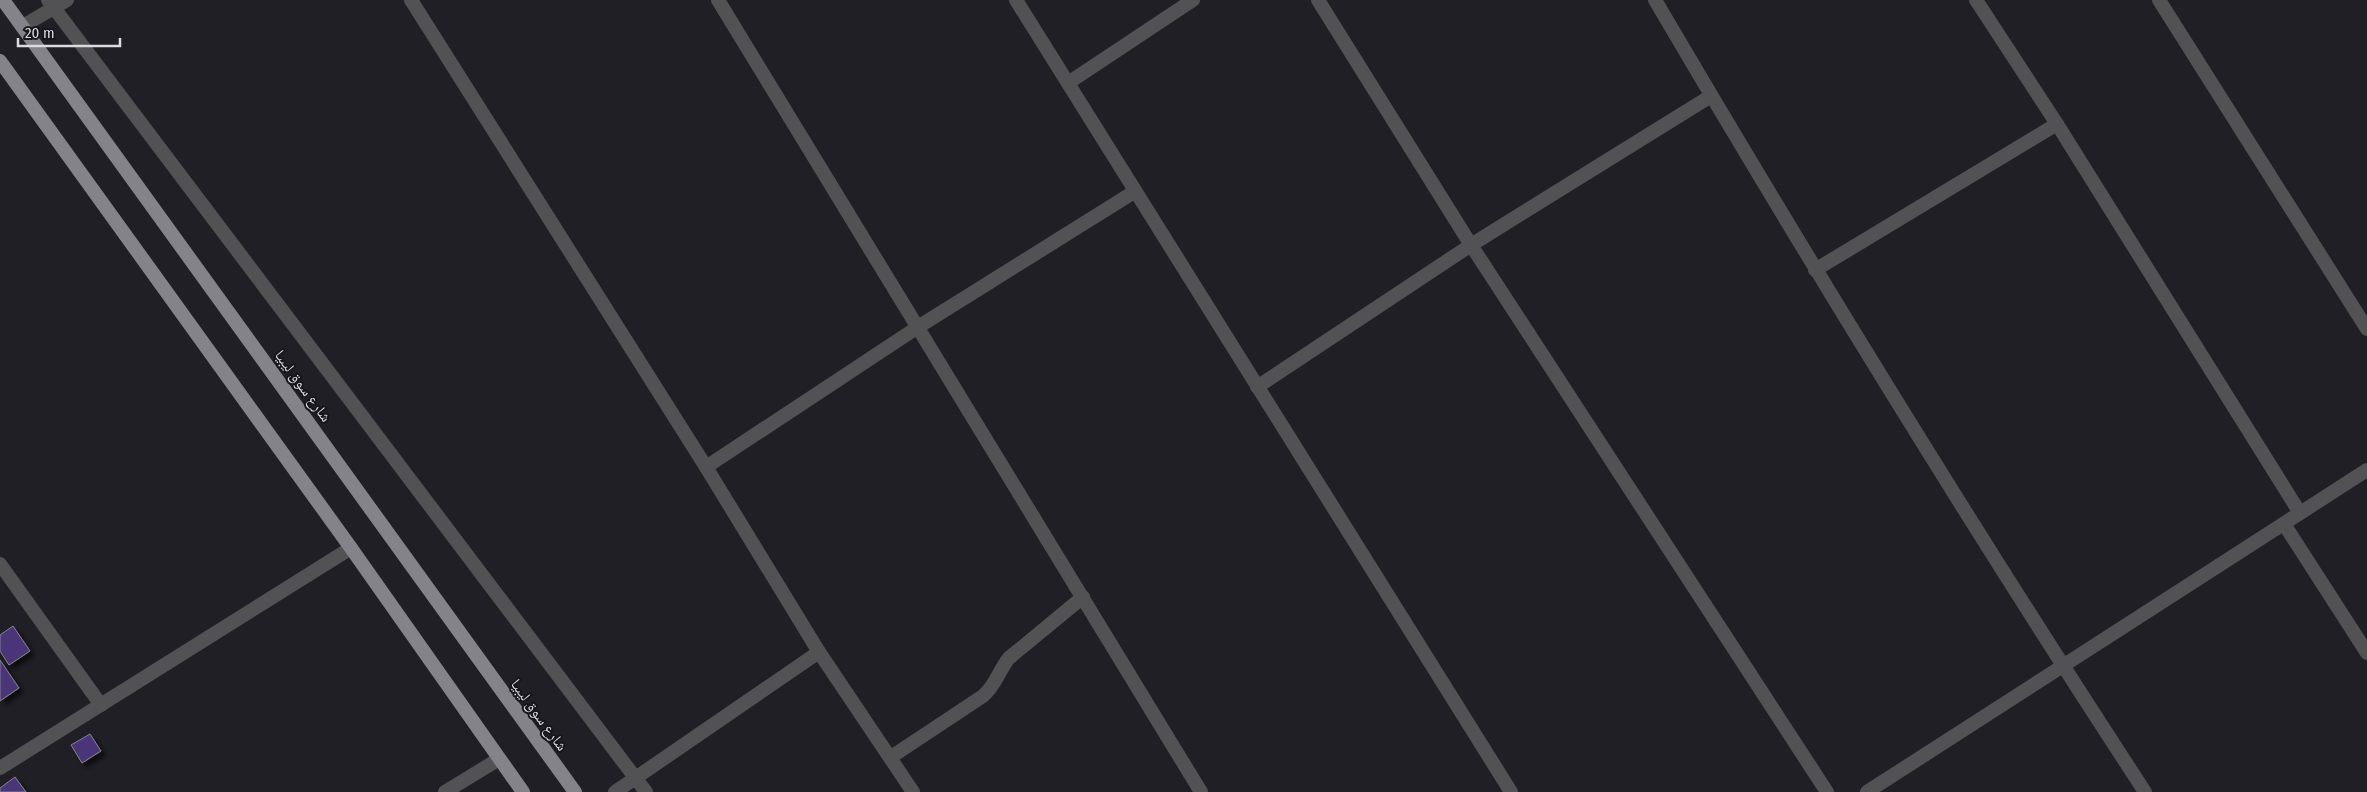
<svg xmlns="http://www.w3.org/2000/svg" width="2367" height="792" font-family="'Fira Sans Condensed','Noto Naskh Arabic',sans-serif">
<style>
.building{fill:#483578;stroke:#85848b;filter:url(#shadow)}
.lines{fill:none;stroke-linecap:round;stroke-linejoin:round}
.minor{stroke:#525255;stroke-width:14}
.primary{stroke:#84838a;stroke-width:14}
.labels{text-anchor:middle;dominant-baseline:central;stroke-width:4;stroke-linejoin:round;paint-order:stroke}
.street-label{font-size:15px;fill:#dcdbdf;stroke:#17161c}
</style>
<defs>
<filter id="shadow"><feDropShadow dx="4.5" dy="4.5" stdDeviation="2.5" flood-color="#0009"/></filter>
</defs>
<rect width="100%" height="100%" fill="#201f25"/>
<g class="building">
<path d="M13,626L30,651L9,665L0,651V635Z"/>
<path d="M0,660L19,688L0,701Z"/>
<path d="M90,734L101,751L82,763L71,745Z"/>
<path d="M15,777L26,792H0V788Z"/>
</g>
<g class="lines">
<g class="minor">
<path d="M48,0L646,792"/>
<path d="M411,0L706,467L819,652L913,792"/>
<path d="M718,0L1201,792"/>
<path d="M1016,0L1511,792"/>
<path d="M1318,0L1471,245L1827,792"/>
<path d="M1655,0C1812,267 1975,532 2145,792"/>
<path d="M1976,0L2057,124L2300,513"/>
<path d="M2159,0L2367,329"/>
<path d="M23,26L67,0"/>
<path d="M1068,83L1193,0"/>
<path d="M1815,270L2057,124"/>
<path d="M1257,387L1471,245L1711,96"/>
<path d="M706,467L918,327L1134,192"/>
<path d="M2284,524L2367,653"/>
<path d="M0,564L101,705"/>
<path d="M891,757L983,696C996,685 999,670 1009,658L1083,597"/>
<path d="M0,768L351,548"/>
<path d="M445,792L499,759"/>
<path d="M615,792L819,652"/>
<path d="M1867,792L2367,470"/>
</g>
<g class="primary">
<path d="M3,0L575,792"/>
<path d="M0,61L351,548L523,792"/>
</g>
</g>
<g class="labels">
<g class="street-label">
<text transform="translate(303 386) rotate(54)">شارع سوق ليبيا</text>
<text transform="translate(539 715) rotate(54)">شارع سوق ليبيا</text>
</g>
</g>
<path d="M18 38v8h102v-8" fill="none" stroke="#dcdbdf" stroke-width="2.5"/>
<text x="25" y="38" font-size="15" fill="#dcdbdf" stroke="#17161c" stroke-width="4" paint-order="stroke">20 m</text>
</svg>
